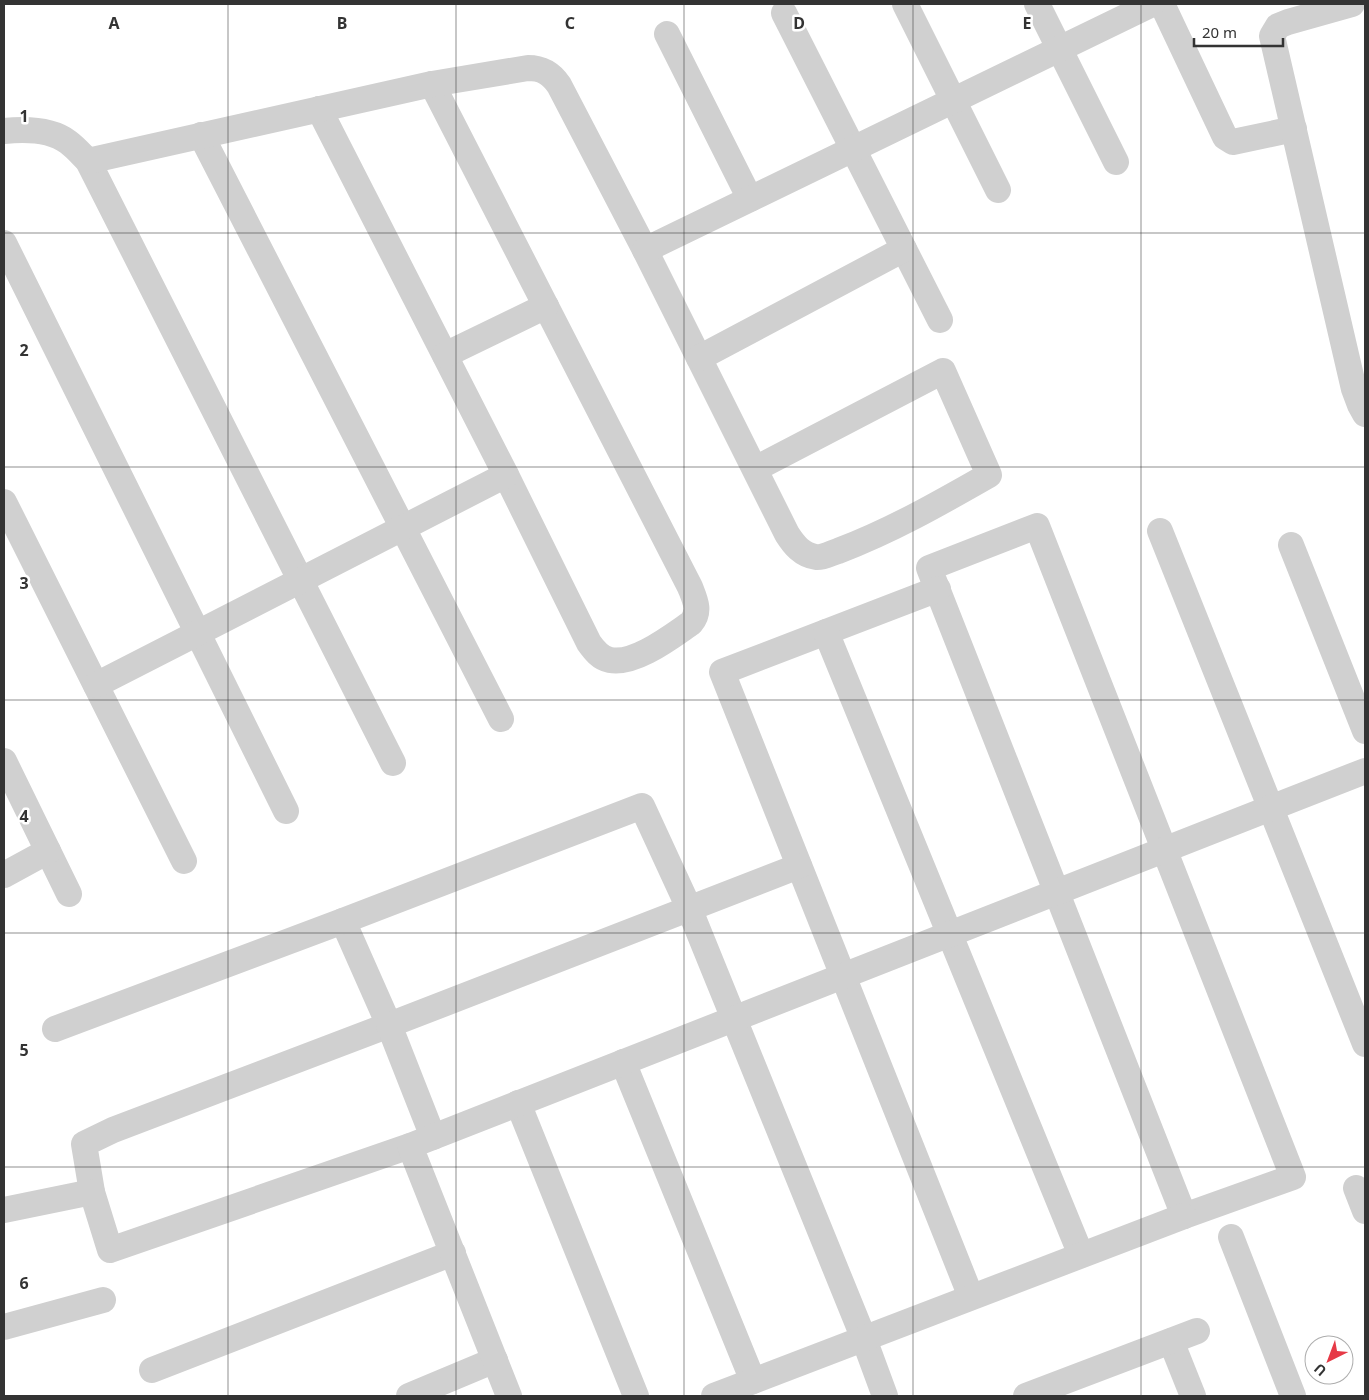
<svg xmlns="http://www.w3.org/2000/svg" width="1369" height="1400" font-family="'Noto Sans',sans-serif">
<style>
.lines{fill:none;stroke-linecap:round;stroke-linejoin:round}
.minor{stroke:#d0d0d0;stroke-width:26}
.grid{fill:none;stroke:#333;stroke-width:1;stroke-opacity:0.55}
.grid-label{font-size:16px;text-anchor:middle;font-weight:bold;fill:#333;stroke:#fff;stroke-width:5;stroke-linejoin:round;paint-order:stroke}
</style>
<rect width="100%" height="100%" fill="#fff"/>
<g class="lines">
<g class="minor">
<path d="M905,4L998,190"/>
<path d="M1037,4L1116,162"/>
<path d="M1162,4L1225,137L1233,142L1294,129"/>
<path d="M1352,4L1288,22L1278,26L1272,36L1354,389L1360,405L1365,414"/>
<path d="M784,13L940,320"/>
<path d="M667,34L750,199"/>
<path d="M319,109L506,475L589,643C594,650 600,658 610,660C635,665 672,636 691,623C701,611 695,600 690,587L432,84"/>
<path d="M4,131C24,129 51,129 68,142C75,147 81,154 88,161L393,763"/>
<path d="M201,135L501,719"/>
<path d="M88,161L432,84L528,68C542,68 551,73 559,85L645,250L787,534C794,545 802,555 816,557C823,558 831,553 838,551C891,531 940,503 989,475L943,371L755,469"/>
<path d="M4,243L286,811"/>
<path d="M645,250L1152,4"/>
<path d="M445,355L546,306"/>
<path d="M699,358L904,249"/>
<path d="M4,502L184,861"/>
<path d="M1037,526L1293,1177L1184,1216L929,568Z"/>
<path d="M1160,531L1365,1044"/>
<path d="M1291,545L1365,731"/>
<path d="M938,589L722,672L971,1297"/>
<path d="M826,632L1081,1255"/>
<path d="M96,685L506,475"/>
<path d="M4,761L69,894"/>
<path d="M4,875L48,851"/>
<path d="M343,921L389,1025L113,1130L84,1144L92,1192L110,1250L410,1146"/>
<path d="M55,1029L343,921L642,806L689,908L864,1339L885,1396"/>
<path d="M623,1062L753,1381"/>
<path d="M518,1103L636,1396"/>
<path d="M433,1137L389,1025L799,866"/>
<path d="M1356,1188L1365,1211"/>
<path d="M4,1210L92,1192"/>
<path d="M1231,1237L1293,1396"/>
<path d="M4,1327L103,1300"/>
<path d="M1171,1341L1193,1396"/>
<path d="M152,1370L453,1253"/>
<path d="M409,1396L495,1360"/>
<path d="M509,1396L410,1146L1365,771"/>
<path d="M714,1396L1184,1216"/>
<path d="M1026,1396L1197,1331"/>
</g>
</g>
<path class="grid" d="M228,4V1396M456,4V1396M684,4V1396M913,4V1396M1141,4V1396M4,233H1365M4,467H1365M4,700H1365M4,933H1365M4,1167H1365"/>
<g class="grid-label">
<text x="114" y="29">A</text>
<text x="342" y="29">B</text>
<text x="570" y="29">C</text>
<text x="799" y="29">D</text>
<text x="1027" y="29">E</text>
<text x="24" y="122">1</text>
<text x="24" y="356">2</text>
<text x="24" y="589">3</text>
<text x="24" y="822">4</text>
<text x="24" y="1056">5</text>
<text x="24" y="1289">6</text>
</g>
<rect width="1369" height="1400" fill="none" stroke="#333333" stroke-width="10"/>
<g transform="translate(1329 1360) rotate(222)"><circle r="24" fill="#ffffff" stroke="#adadad"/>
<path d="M0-4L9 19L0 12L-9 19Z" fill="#e63946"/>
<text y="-8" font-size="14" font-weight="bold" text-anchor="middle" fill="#333333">U</text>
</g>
<path d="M1194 38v8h89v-8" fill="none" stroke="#333333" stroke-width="2.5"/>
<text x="1202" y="38" font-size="15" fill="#333333" stroke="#ffffff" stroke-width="4" paint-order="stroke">20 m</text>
</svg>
